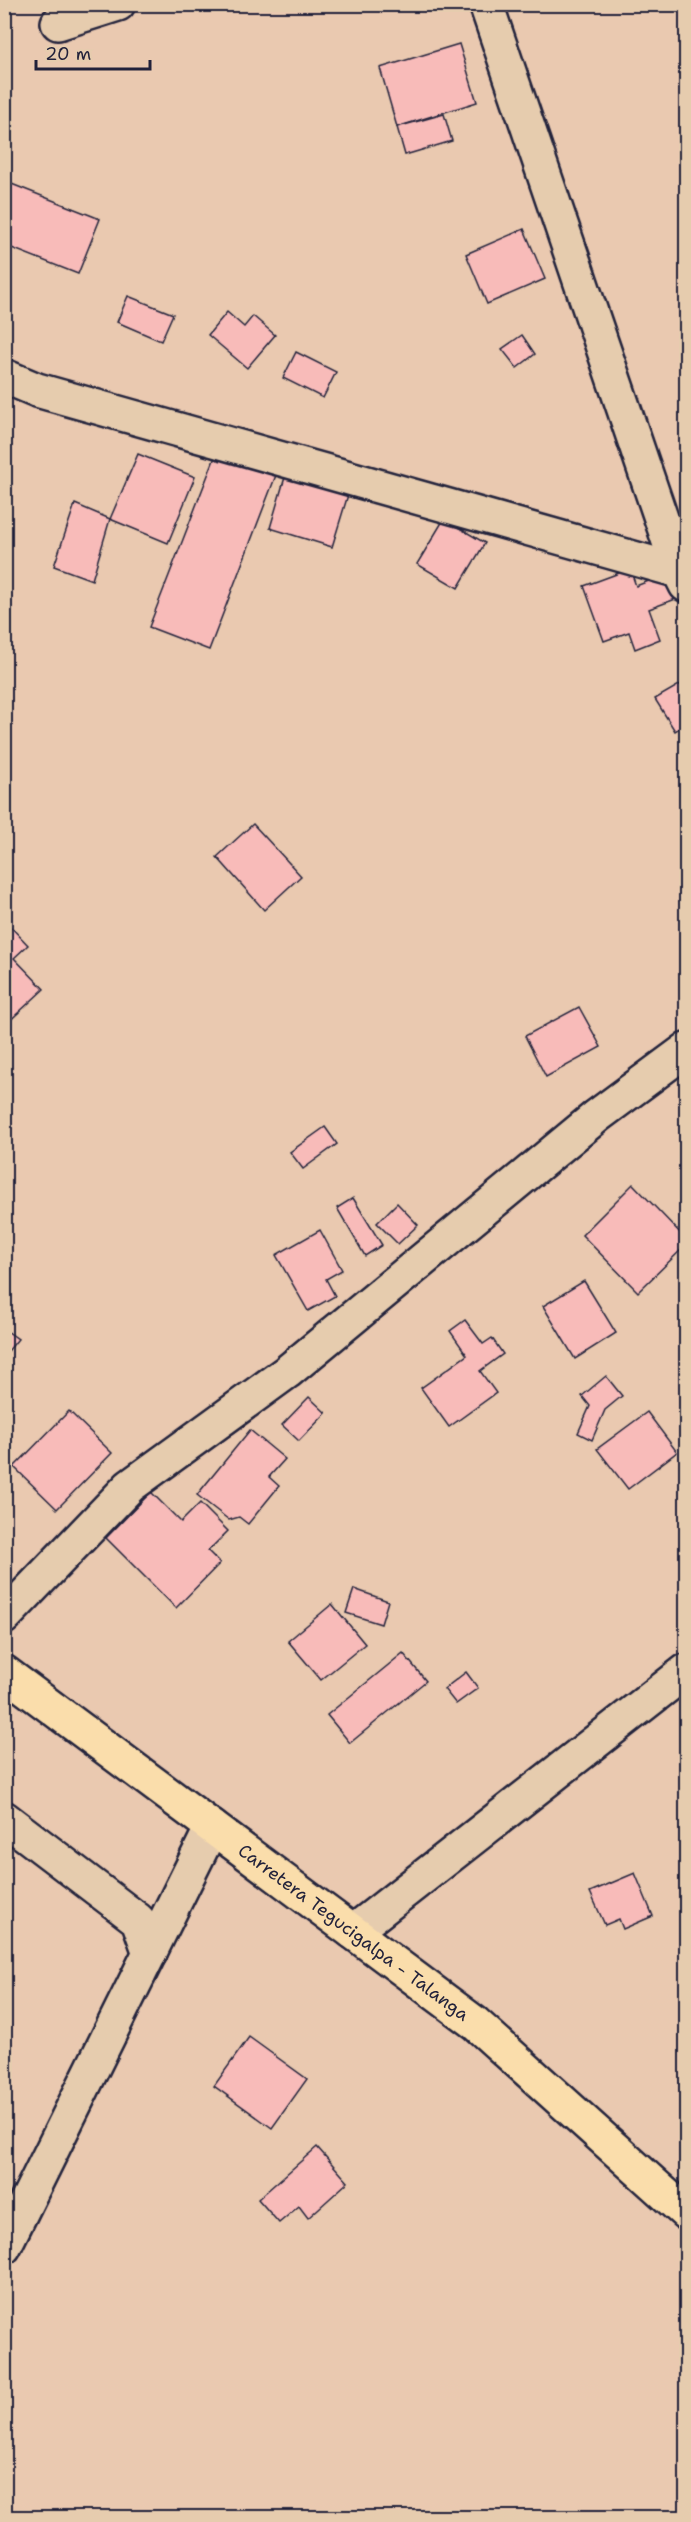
<svg xmlns="http://www.w3.org/2000/svg" width="691" height="2522" font-family="'Shantell Sans',sans-serif">
<style>
.building{fill:#f8bbb9;stroke:#22223b;stroke-width:1.5}
.lines{fill:none;stroke-linecap:round;stroke-linejoin:round}
.minor-casing{stroke:#22223b;stroke-width:38}
.major-casing{stroke:#22223b;stroke-width:38}
.minor{stroke:#e6ccae;stroke-width:33}
.major{stroke:#faddab;stroke-width:33}
.labels{text-anchor:middle;dominant-baseline:central;stroke-width:5;stroke-linejoin:round;paint-order:stroke}
.street-label{font-size:18px;fill:#22223b;stroke:#e6ccae}
</style>
<rect width="100%" height="100%" fill="#eac9b0"/>
<filter id="ink" filterUnits="userSpaceOnUse"><feTurbulence type="fractalNoise" baseFrequency=".0167" numOctaves="2"/><feDisplacementMap in="SourceGraphic" scale="12" xChannelSelector="R" yChannelSelector="G"/><feConvolveMatrix kernelMatrix="1 2 1 2 8 2 1 2 1" color-interpolation-filters="sRGB"/></filter>
<g filter="url(#ink)">
<g class="building">
<path d="M459,44L477,102L397,127L380,68Z"/>
<path d="M444,114L452,141L405,155L397,127Z"/>
<path d="M4,181L100,219L78,274L4,245Z"/>
<path d="M524,229L545,279L487,304L466,254Z"/>
<path d="M128,296L173,314L161,341L117,322Z"/>
<path d="M227,312L244,327L253,316L275,335L247,368L208,335Z"/>
<path d="M522,335L535,354L517,368L502,349Z"/>
<path d="M296,352L336,372L323,398L283,378Z"/>
<path d="M227,426L286,449L209,650L149,627Z"/>
<path d="M138,454L195,477L168,543L110,519Z"/>
<path d="M288,467L351,485L332,547L270,528Z"/>
<path d="M75,504L110,519L92,580L54,566Z"/>
<path d="M444,519L485,543L458,588L417,564Z"/>
<path d="M630,569L636,586L672,572L681,597L649,609L660,639L635,649L629,632L604,641L584,586Z"/>
<path d="M686,681V724L675,731L655,699Z"/>
<path d="M253,824L301,876L264,910L217,857Z"/>
<path d="M7,923L28,945L14,958L44,989L4,1026V925Z"/>
<path d="M579,1007L601,1047L546,1077L525,1036Z"/>
<path d="M325,1127L337,1144L303,1169L290,1152Z"/>
<path d="M633,1184L686,1239V1245L638,1292L582,1235Z"/>
<path d="M353,1198L382,1245L365,1256L337,1208Z"/>
<path d="M397,1203L418,1225L398,1244L377,1223Z"/>
<path d="M320,1230L342,1270L326,1279L335,1296L308,1311L276,1255Z"/>
<path d="M584,1281L616,1333L575,1359L543,1306Z"/>
<path d="M465,1320L483,1344L492,1338L503,1354L480,1371L496,1393L449,1427L421,1388L467,1355L450,1331Z"/>
<path d="M4,1329L18,1339L4,1356Z"/>
<path d="M606,1376L622,1396L605,1410L592,1440L578,1433L590,1406L582,1396Z"/>
<path d="M309,1397L326,1413L299,1441L282,1425Z"/>
<path d="M69,1411L112,1453L57,1509L14,1467Z"/>
<path d="M647,1412L677,1452L628,1489L597,1449Z"/>
<path d="M250,1430L285,1459L269,1477L279,1486L248,1524L239,1517L229,1520L197,1495Z"/>
<path d="M151,1492L181,1522L200,1503L228,1531L208,1551L220,1563L176,1608L106,1538Z"/>
<path d="M354,1589L388,1601L381,1624L346,1613Z"/>
<path d="M332,1604L365,1644L321,1680L288,1641Z"/>
<path d="M403,1653L426,1681L350,1743L327,1715Z"/>
<path d="M466,1672L478,1688L456,1704L444,1689Z"/>
<path d="M635,1873L653,1916L623,1929L619,1919L605,1925L590,1892Z"/>
<path d="M249,2037L307,2079L272,2128L214,2086Z"/>
<path d="M317,2147L348,2182L308,2218L299,2206L279,2223L258,2199Z"/>
</g>
<g class="lines">
<defs>
<g id="minor">
<path d="M486,4L679,571L686,585"/>
<path d="M58,23L118,4"/>
<path d="M4,376L37,390L679,571"/>
<path d="M4,1617L130,1486L287,1372L597,1116L686,1050"/>
<path d="M4,1818L138,1920L150,1953"/>
<path d="M353,1932L686,1671"/>
<path d="M4,2247L212,1827"/>
</g>
<g id="major">
<path id="s1" d="M4,1672L475,2023L686,2213"/>
</g>
</defs>
<use href="#minor" class="minor-casing"/>
<use href="#major" class="major-casing"/>
<use href="#minor" class="minor"/>
<use href="#major" class="major"/>
</g>
</g>
<g class="labels">
<g class="street-label">
<text stroke="none"><textPath href="#s1" startOffset="436">Carretera Tegucigalpa - Talanga</textPath></text>
</g>
</g>
<rect width="691" height="2522" fill="none" stroke="#e6ccae" stroke-width="24"/>
<rect x="12" y="12" width="667" height="2498" fill="none" stroke="#22223b" stroke-width="2" filter="url(#ink)"/>
<path d="M36 60v9h114v-9" fill="none" stroke="#22223b" stroke-width="3"/>
<text x="45" y="60" font-size="18" fill="#22223b" stroke="#e6ccae" stroke-width="4.5" paint-order="stroke">20 m</text>
</svg>
